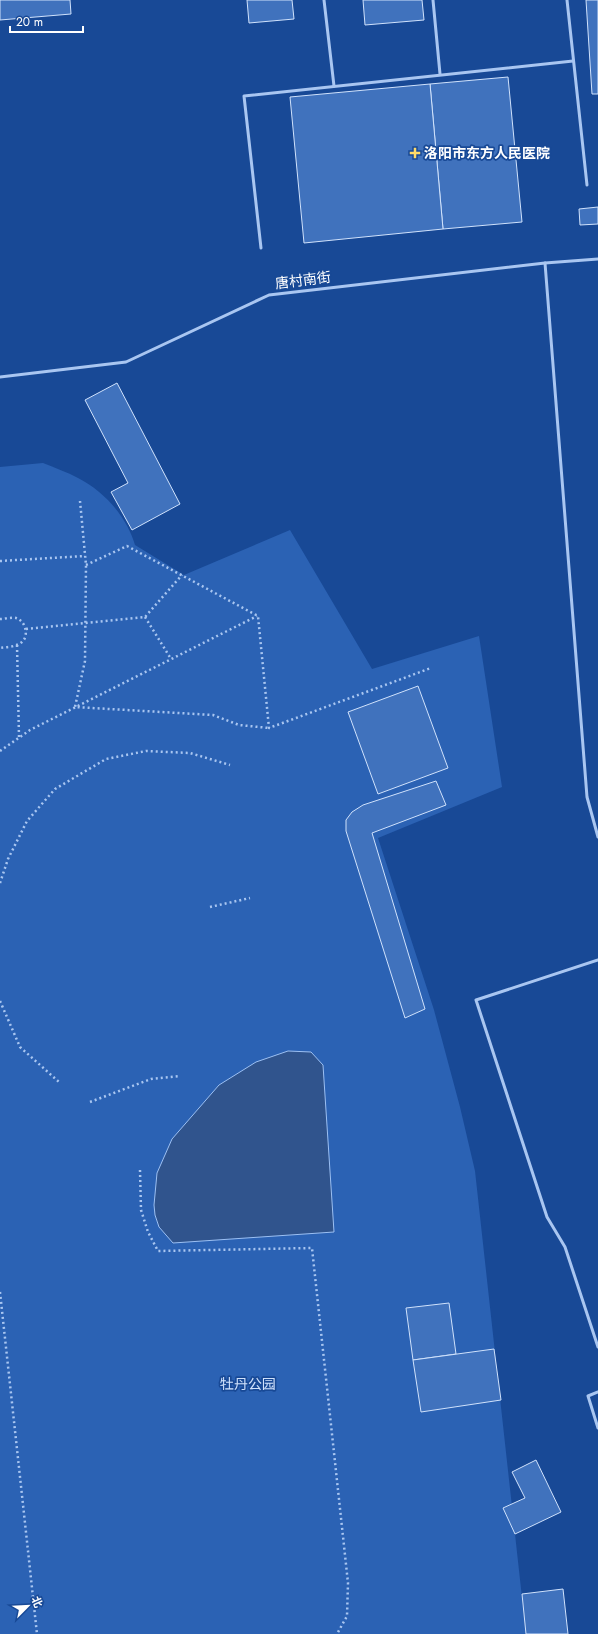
<svg xmlns="http://www.w3.org/2000/svg" width="598" height="1634" font-family="Jost,'Noto Sans SC',sans-serif">
<style>
.green{fill:#2b62b4}
.water{fill:#30548d;stroke:#9cc0f3}
.building{fill:#4072bd;stroke:#d0e2fc}
.lines{fill:none;stroke-linecap:round;stroke-linejoin:round}
.path{stroke:#a9c6f1;stroke-width:2.5;stroke-dasharray:2 3;stroke-linecap:butt}
.lane{stroke:#a9c6f1;stroke-width:3}
.poi-dot{fill:#ffdb69;stroke:#184996;stroke-width:1.5}
.labels{text-anchor:middle;dominant-baseline:central;stroke-width:3.5;stroke-linejoin:round;paint-order:stroke}
.poi-label{font-size:14px;font-weight:bold;fill:#fff;stroke:#184996;text-anchor:start}
.street-label{font-size:14px;fill:#fff;stroke:#184996}
.park-label{font-size:14px;fill:#d0e2fc;stroke:#184996}
</style>
<rect width="100%" height="100%" fill="#184996"/>
<path class="green" d="M43,463C55,468 67,472 78,478C104,491 127,517 135,545L184,575L290,530L372,669L479,636L502,787L378,838L434,1010L460,1107L475,1171L526,1634H0V467Z"/>
<path class="water" d="M288,1051L311,1052L323,1065L334,1232L173,1243L159,1227L155,1215L154,1205L157,1173L172,1139L219,1085L256,1062Z"/>
<g class="building">
<path d="M0,0H70L71,14L0,20Z"/>
<path d="M247,0H292L294,19L249,23Z"/>
<path d="M363,0H422L424,20L365,25Z"/>
<path d="M586,0H598V94H592Z"/>
<path d="M508,77L522,222L443,229L430,84Z"/>
<path d="M430,84L443,229L304,243L290,97Z"/>
<path d="M598,207V224L580,225L579,209Z"/>
<path d="M117,383L180,504L132,530L111,492L128,483L85,400Z"/>
<path d="M418,686L448,768L378,794L348,712Z"/>
<path d="M436,781L446,805L372,833L425,1009L405,1018L346,831V820L352,812L363,805Z"/>
<path d="M449,1303L456,1354L413,1360L406,1308Z"/>
<path d="M494,1349L501,1400L421,1412L413,1360Z"/>
<path d="M536,1460L561,1512L515,1534L503,1508L525,1498L512,1472Z"/>
<path d="M563,1589L568,1634H526L522,1594Z"/>
</g>
<g class="lines">
<g class="path">
<path d="M80,501L86,565L85,661L75,707L213,715L239,725L269,728"/>
<path d="M0,561L85,556"/>
<path d="M86,565L127,546L258,616L269,728L431,668"/>
<path d="M145,617L171,659"/>
<path d="M0,619C5,619 12,617 16,618C26,621 29,636 22,642C16,647 7,647 0,648"/>
<path d="M26,629L145,617L182,575"/>
<path d="M17,645L19,737"/>
<path d="M0,751L30,730L257,616"/>
<path d="M0,883L8,859L27,821L55,789L106,759L146,751L190,753L230,765"/>
<path d="M210,907L250,898"/>
<path d="M0,1001L20,1047L59,1082"/>
<path d="M90,1102L151,1079L180,1076"/>
<path d="M140,1170L141,1210L148,1232L158,1251L312,1248L348,1583L347,1616L337,1634"/>
<path d="M0,1292L37,1634"/>
</g>
<g class="lane">
<path d="M324,0L334,86"/>
<path d="M433,0L440,74"/>
<path d="M567,0L587,185"/>
<path d="M261,248L244,96L573,61"/>
<path d="M545,263L587,797L598,837"/>
<path d="M0,377L126,362L269,295L545,263L598,259"/>
<path d="M598,960L476,1000L547,1217L565,1247L598,1347"/>
<path d="M598,1392L588,1396L598,1428"/>
</g>
</g>
<path class="poi-dot" d="M413 147h4v4h4v4h-4v4h-4v-4h-4v-4h4z"/>
<g class="labels">
<g class="poi-label">
<text x="424" y="153">洛阳市东方人民医院</text>
</g>
<g class="street-label">
<text transform="translate(303 280) rotate(-7)">唐村南街</text>
</g>
<g class="park-label">
<text x="248" y="1384">牡丹公园</text>
</g>
</g>
<g transform="translate(28 1606) rotate(66)" stroke="#184996" stroke-width="3" paint-order="stroke">
<path d="M0-3L7 15L0 10L-7 15Z" fill="#ffffff"/>
<text y="-6" font-size="11" font-weight="bold" text-anchor="middle" fill="#ffffff">北</text>
</g>
<path d="M10 26v6h73v-6" fill="none" stroke="#ffffff" stroke-width="2"/>
<text x="16" y="26" font-size="12" fill="#ffffff" stroke="#184996" stroke-width="3" paint-order="stroke">20 m</text>
</svg>
